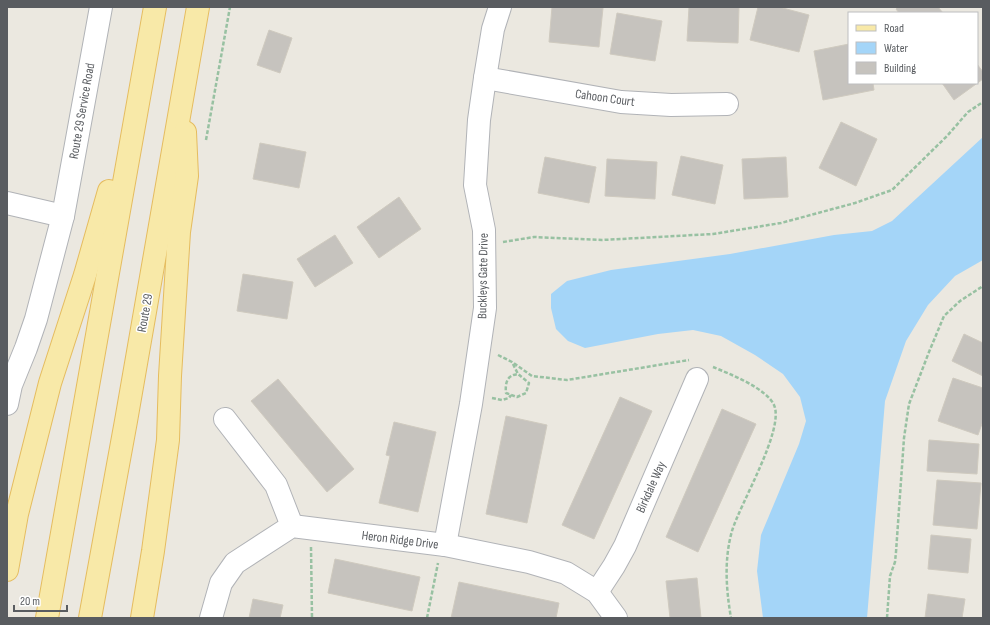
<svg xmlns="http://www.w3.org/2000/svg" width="990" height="625" font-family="'Sofia Sans Condensed',sans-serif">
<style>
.water{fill:#a4d5f8}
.building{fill:#c6c3be;stroke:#cfcabf}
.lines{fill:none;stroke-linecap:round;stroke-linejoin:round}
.minor-casing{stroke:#b1b3b7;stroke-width:24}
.major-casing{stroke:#e5bc5f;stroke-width:24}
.path{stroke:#98c1a2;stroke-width:2.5;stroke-dasharray:4 2;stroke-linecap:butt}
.minor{stroke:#fff;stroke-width:22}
.major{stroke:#f8e9a8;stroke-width:22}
.labels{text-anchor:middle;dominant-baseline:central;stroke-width:3;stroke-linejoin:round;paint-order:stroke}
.street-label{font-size:13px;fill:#595c60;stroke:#fff}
</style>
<rect width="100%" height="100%" fill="#ebe8e0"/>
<path class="water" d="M983,137V260L955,276L928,305L906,341L885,401L867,618H763L757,571L761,535L799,444L806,421L800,397L783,374L755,355L721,336L693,330L658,334L585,348L568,341L556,329L551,308V294L567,281L611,270L730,254L834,235L872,231L892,221Z"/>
<g class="building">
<path d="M552,7L603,8L599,47L549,42Z"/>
<path d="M689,7H739L738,43L687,41Z"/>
<path d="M758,7H779L809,15L799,52L750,40Z"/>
<path d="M898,7H938L943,13H899L896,9Z"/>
<path d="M617,13L662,21L655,61L610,54Z"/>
<path d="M269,30L292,38L280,73L257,65Z"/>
<path d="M849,44V83H873L874,90L823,100L814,51Z"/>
<path d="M977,64L983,72V79L954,100L942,83H977Z"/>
<path d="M841,122L877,139L856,186L819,168Z"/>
<path d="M260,143L306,152L299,188L253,179Z"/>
<path d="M681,156L723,165L715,204L672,195Z"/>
<path d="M545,157L596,167L589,203L538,193Z"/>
<path d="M786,157L788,197L744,199L742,159Z"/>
<path d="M607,159L657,162L655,199L605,196Z"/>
<path d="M399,197L421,229L379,258L357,227Z"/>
<path d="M335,235L353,263L315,287L297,259Z"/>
<path d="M243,274L293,282L287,319L237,311Z"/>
<path d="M964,334L983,343V376L952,361Z"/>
<path d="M953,378L983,388V421L978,435L938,421Z"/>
<path d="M278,379L354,469L327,492L251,401Z"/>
<path d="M620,397L652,411L594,539L562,525Z"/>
<path d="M722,409L756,424L698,552L666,537Z"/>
<path d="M506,416L547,425L527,523L486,514Z"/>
<path d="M394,422L436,432L418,512L379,503L390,456L386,455Z"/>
<path d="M929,440L979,444L977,474L927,471Z"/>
<path d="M937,480L981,483L977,529L933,525Z"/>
<path d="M931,535L971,539L968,573L928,569Z"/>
<path d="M335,559L420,577L412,611L328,593Z"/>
<path d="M697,578L701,618H670L666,581Z"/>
<path d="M459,582L559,603L556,618H451Z"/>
<path d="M928,594L965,599L962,618H925Z"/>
<path d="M253,599L283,605L280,618H249Z"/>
</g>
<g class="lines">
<defs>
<g id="minor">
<path d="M485,78L621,102L671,105L727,104"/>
<path d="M7,203L63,216"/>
<path d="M7,404L11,385L26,348L36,319L63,216L101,7"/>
<path d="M225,419L276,485L292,526"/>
<path d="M445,545L471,404L485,308L484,230L475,185L479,120L485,78L493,29L500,7"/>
<path d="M597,592L614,566L625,546L697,379"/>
<path d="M211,618L221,583L235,563L292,526L445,545L529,562L566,573L597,592L616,618"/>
</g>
<g id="major">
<path d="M7,570L17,514L50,383L85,275L109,191"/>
<path d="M47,618L155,7"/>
<path d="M90,618L126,421L198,7"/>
<path d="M142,618L153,551L168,440L170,376L179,232L187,176L185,132"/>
</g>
</defs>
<use href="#minor" class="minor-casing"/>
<use href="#major" class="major-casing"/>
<g class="path">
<path d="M206,140L230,7"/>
<path d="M503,242L534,237L602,240L713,234L781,223L855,203L892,190L947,136L968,112L983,102"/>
<path d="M498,355L512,362L532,376L567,380L689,360"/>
<path d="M513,364L518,374L529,383L526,393L517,397L506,393C505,383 507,375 518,374"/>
<path d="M713,367C730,374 766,388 774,405C785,429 740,504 732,531C724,559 726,589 731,618"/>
<path d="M492,398L502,400L509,398L511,395"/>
<path d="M311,547L312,618"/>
<path d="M427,618L438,563"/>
<path d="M887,618L890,576L895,562L896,552L904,438L909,404L929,352L944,316L960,301L983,286"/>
</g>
<use href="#minor" class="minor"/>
<use href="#major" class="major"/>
</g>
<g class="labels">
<g class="street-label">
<text transform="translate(605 98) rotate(8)">Cahoon Court</text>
<text transform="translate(82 111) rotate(-80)">Route 29 Service Road</text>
<text transform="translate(483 276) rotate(-89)">Buckleys Gate Drive</text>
<text transform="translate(145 313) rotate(-80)">Route 29</text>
<text transform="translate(651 487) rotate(-66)">Birkdale Way</text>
<text transform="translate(400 540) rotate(7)">Heron Ridge Drive</text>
</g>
</g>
<rect width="990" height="625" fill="none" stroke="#595c60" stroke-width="16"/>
<rect x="848" y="12" width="130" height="72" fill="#ffffff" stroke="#bdbebf"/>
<rect x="856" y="25" width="20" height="6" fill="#f8e9a8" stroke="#bdbebf"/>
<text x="884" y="32" font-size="12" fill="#595c60">Road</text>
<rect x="856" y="42" width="20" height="12" fill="#a4d5f8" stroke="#bdbebf"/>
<text x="884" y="52" font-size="12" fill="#595c60">Water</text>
<rect x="856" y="62" width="20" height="12" fill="#c6c3be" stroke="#bdbebf"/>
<text x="884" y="72" font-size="12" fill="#595c60">Building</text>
<path d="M14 605v6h53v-6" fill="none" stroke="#595c60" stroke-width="2"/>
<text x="20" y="605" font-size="12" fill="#595c60" stroke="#ffffff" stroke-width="3" paint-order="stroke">20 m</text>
</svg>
